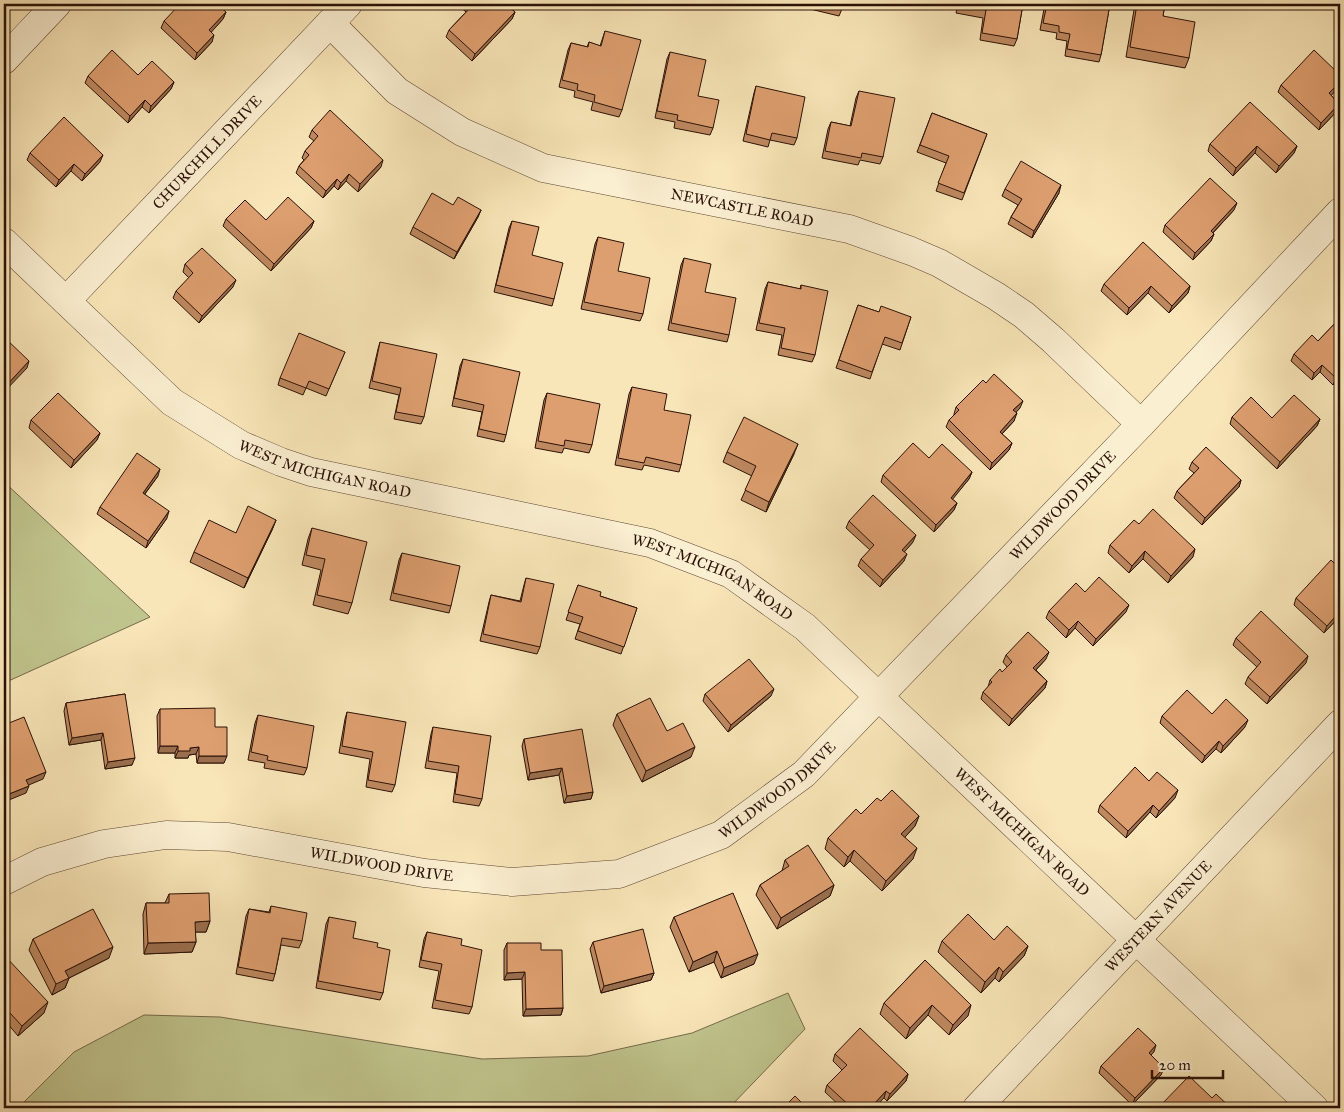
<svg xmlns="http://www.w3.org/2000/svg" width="1344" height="1112" font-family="'IM FELL Great Primer',serif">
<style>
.green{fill:#c0c48d;stroke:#756a4a}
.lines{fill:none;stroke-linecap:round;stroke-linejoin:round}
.street-casing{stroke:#5e4633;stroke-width:29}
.street{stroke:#fbefd1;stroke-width:28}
.wall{fill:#bf8960;stroke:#2a1107}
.shaded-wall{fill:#9b6f4e;stroke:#2a1107}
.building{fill:#de9f70;stroke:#2a1107}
.labels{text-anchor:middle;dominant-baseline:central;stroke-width:4.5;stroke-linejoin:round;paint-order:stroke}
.street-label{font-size:15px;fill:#2a1107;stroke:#fbefd1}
</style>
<rect width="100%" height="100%" fill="#f9e6b8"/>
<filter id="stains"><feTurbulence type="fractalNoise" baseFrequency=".004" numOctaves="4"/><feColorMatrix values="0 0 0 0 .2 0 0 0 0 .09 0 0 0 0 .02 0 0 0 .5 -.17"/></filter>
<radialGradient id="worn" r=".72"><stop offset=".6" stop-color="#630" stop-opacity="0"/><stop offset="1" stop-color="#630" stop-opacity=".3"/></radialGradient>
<g class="green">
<path d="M4,482L150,617L4,683Z"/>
<path d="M788,993L805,1029L729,1108H29L23,1103L74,1052L144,1015L220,1017L482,1059L588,1056L692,1033Z"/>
</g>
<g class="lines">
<defs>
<g id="street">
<path id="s1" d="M330,23L397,91L462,132L543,168L849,229L911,251L939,263L996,296L1024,315L1053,340L1141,424"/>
<path d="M4,60L57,4"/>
<path id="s2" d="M4,242L172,402L241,445L281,462L311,472L650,543L731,574L805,627L1314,1108"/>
<path id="s3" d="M66,301L348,4"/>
<path id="s4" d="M4,881L42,862L104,844L166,835L228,837L424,873L512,882L619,874L721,835L804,774L1141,424L1340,212"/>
<path id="s5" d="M977,1108L1340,724"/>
</g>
</defs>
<use href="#street" class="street-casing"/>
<use href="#street" class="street"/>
</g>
<g class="wall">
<path d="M457,4H506L515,12L512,19L472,61L446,37L449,30L466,12Z"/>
<path d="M807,4H844L839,16L806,8Z"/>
<path d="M958,4H1023L1017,39L1014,46L980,40L983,18L956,13Z"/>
<path d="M1045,4H1110L1101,55L1099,62L1065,56L1067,41L1056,39L1057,33L1040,30Z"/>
<path d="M1135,4H1165L1163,16L1189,58L1185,68L1126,57Z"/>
<path d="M226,12L223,19L211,32L212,42L195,60L161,28L164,21Z"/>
<path d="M605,31L622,110L619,117L591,110L593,102L574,97L575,91L559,87L568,50L571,43L587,47L589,42L600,46Z"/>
<path d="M670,52L698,96L713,128L710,135L674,128L675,122L655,118L667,59Z"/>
<path d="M138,75L174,82L171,89L149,113L142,107L128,123L85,83L88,76Z"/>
<path d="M1340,75V86L1331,95L1339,104L1337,111L1319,130L1278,92L1281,85Z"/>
<path d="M756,86L797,138L794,145L770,140L768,147L743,141L754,93Z"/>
<path d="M859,91L883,157L880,164L860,160L858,165L822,158L828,129L831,122L850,126L856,98Z"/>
<path d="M932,113L987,134L962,200L936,191L946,163L917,152Z"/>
<path d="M312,130L381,167L358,192L346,181L338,190L334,186L323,198L296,173L299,166L304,160L302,158L305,151L314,141L309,137Z"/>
<path d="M1210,144L1297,146L1294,153L1276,173L1255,153L1233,176L1208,151Z"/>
<path d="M30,153L100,162L82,181L71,171L56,187L27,160Z"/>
<path d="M1005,189L1059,193L1032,238L1008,224L1011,217L1018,205L1002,196Z"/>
<path d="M481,210L478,217L454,259L410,234L413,227Z"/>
<path d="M1234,210L1213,233L1214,234L1211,241L1193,260L1163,232L1165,225Z"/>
<path d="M226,219L266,220L314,221L311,228L271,271L223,226Z"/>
<path d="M512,221L532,255L554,299L552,306L494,292L509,228Z"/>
<path d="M598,237L643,314L640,321L581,309L595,244Z"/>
<path d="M684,258L705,292L729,335L727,342L668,330L681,265Z"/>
<path d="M185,264L233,287L199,323L173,298L176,291L189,278L183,272Z"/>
<path d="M768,282L800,289L801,285L815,355L812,362L778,355L782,335L756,330L765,289Z"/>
<path d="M1104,284L1190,286L1188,293L1169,313L1148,293L1127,315L1101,291Z"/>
<path d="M858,305L879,312L911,317L900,350L882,344L870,379L836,368Z"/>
<path d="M1340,318V378L1333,385L1320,372L1312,380L1291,361L1294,354L1318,341Z"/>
<path d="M380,342L424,417L421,424L394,419L399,395L369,388L378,349Z"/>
<path d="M345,352L326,396L306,388L303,395L278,385L280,378Z"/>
<path d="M463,359L506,435L504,442L477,436L482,412L452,406L460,366Z"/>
<path d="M986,383L1020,408L1016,412L1014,421L1002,434L1012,443L1009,450L990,470L946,427L949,420L954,415V414L956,407Z"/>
<path d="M632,387L664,410L681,465L679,472L644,465L642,470L615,465L629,394Z"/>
<path d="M547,393L592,445L589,453L564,448L562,453L535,448L544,400Z"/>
<path d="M1232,417L1272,418L1320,419L1317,426L1277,469L1230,424Z"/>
<path d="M31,420L100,433L97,440L71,468L29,428Z"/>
<path d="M727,452L794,454L766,512L741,500L752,476L723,462Z"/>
<path d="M929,458L972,472L969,479L952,499L957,503L954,510L934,532L881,482L883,475Z"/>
<path d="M1192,462L1241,480L1239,487L1202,525L1174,498L1177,491L1194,473L1189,469Z"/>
<path d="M158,476L145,494L167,518L146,548L97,514L100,507Z"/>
<path d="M276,520L272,530L244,588L190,562L194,552L236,533Z"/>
<path d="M849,521L913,542L904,552V561L880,587L858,566L861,559L870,550L846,528Z"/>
<path d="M1139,524L1193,557L1168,583L1143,559L1129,573L1108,553L1110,545Z"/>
<path d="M312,528L352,603L348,614L313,605L321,570L302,565L308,539Z"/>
<path d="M402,553L451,606L449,613L390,600L399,560Z"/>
<path d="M1340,569V616L1324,633L1294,605L1296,598Z"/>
<path d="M526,578L540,647L537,654L480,641L489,602L491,595L520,601L524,585Z"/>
<path d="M578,585L600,596L637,608L621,654L575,639L580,624L566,620Z"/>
<path d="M1085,592L1126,612L1093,646L1075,628L1066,638L1046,618L1049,611Z"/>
<path d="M1236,638L1306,663L1267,704L1245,684L1248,677L1257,667L1233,645Z"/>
<path d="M1006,655L1046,659L1036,670L1047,681L1045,688L1009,726L981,699L983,692L988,687L990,680L1002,672L1007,667L1003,662Z"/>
<path d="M125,694L132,765L105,769L101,740L69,745L64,711L66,703Z"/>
<path d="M705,694L771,696L728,732L703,701Z"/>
<path d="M160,709L215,727L224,763H197L196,754L189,755L188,758H175V753H158L157,716Z"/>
<path d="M347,712L395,785L392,792L366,787L370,759L339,753L345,719Z"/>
<path d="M617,714L667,731L691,757L642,782L613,725Z"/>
<path d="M1212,714L1245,727L1221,753L1216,749L1202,763L1160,723L1162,716Z"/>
<path d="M258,715L307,768L304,775L264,768L265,763L248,760L255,723Z"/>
<path d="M433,727L482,799L479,806L453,802L457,773L425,768L431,734Z"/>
<path d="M524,739L593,792L591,799L564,803L559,775L528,780L522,746Z"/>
<path d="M1149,781L1175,798L1156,818L1150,812L1126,838L1098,812L1100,805Z"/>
<path d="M881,801L919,816L915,826L905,837L913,859L882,891L850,861L844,867L825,849L828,838Z"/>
<path d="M785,860L834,885L830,896L777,929L756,895L760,885L782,871Z"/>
<path d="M169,894L210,921L206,932H195L196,942L192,952L144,954L143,914L146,903H165Z"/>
<path d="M271,906L302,941L299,948L281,945L275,974L273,981L236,974L246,916L249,909L269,912Z"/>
<path d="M329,917L353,938L377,947L383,993L380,1000L316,988L326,924Z"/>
<path d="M674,917L754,964L721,978L714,962L689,972L670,927Z"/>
<path d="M427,932L461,945L472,1007L469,1014L432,1008L439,971L419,967L424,939Z"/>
<path d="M33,939L109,958L69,978L65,988L52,995L29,950Z"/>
<path d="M994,940L1028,946L1024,956L999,982L995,978L981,993L938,952L942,941Z"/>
<path d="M593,942L654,973L651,980L601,993L590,949Z"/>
<path d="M507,943L541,950L563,1008L561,1015L523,1016L522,979L504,980V950Z"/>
<path d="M4,958L44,1013L18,1036L7,1023Z"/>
<path d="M925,960L968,1016L949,1035L928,1015L906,1039L880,1014L884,1003Z"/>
<path d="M1154,1052L1151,1055L1161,1075L1132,1105L1099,1073L1101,1066Z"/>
<path d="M835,1054L908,1074L906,1081L887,1101L884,1098L874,1108H842L825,1092L827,1085L842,1070L833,1061Z"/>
</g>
<g class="shaded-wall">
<path d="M226,12L223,19L207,37L209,30Z"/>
<path d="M515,12L512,19L472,61L475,54Z"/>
<path d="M214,35L212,42L195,60L197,53Z"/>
<path d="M174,82L171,89L149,113L151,106Z"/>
<path d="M1340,82V86L1327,100L1329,93Z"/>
<path d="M145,100L142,107L128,123L130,116Z"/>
<path d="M1339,104L1337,111L1319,130L1321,123Z"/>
<path d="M1257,146L1255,153L1233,176L1236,168Z"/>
<path d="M1297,146L1294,153L1276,173L1279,166Z"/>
<path d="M103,155L100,162L82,181L85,174Z"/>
<path d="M383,160L381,167L358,192L360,184Z"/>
<path d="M74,164L71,171L56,187L59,180Z"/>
<path d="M349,174L346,181L338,190L341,183Z"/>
<path d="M337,179L334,186L323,198L326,191Z"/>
<path d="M1061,185L1059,193L1032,238L1034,231Z"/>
<path d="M1237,203L1234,210L1208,238L1211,231Z"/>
<path d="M481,210L478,217L454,259L457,252Z"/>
<path d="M314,221L311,228L271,271L274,264Z"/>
<path d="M1214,234L1211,241L1193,260L1195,253Z"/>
<path d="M236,280L233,287L199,323L202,316Z"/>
<path d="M1151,286L1148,293L1127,315L1129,308Z"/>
<path d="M1190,286L1188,293L1169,313L1172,306Z"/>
<path d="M29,361L27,368L4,392V388Z"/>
<path d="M1322,365L1320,372L1312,380L1314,373Z"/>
<path d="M1340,373V378L1333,385L1336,378Z"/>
<path d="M1023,401L1020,408L1011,418L1013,410Z"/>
<path d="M1017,413L1014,421L997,439L1000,432Z"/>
<path d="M1320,419L1317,426L1277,469L1280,462Z"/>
<path d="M100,433L97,440L71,468L74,460Z"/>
<path d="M1012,443L1009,450L990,470L992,463Z"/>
<path d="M798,444L794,454L766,512L769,502Z"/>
<path d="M160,469L158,476L140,500L143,493Z"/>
<path d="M972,472L969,479L948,505L951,498Z"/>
<path d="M1241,480L1239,487L1202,525L1205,518Z"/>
<path d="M957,503L954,510L934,532L936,525Z"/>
<path d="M169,511L167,518L146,548L148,541Z"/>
<path d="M276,520L272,530L244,588L248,578Z"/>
<path d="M916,535L913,542L900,557L902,550Z"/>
<path d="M1195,549L1193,557L1168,583L1171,576Z"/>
<path d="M1145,551L1143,559L1129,573L1132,566Z"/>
<path d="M907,554L904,561L880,587L883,580Z"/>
<path d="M1129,605L1126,612L1093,646L1096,639Z"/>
<path d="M1340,611V616L1324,633L1327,626Z"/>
<path d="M1078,621L1075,628L1066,638L1069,630Z"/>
<path d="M1049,652L1046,659L1031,675L1033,668Z"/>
<path d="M1308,656L1306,663L1267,704L1270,697Z"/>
<path d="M1047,681L1045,688L1009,726L1012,719Z"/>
<path d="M774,689L771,696L728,732L731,725Z"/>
<path d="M1248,720L1245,727L1221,753L1223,746Z"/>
<path d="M103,733L101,740L69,745L72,738Z"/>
<path d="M1219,741L1216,749L1202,763L1205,756Z"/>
<path d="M160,746H178L175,753H158Z"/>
<path d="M199,747L196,754L189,755L188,758H175L178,751L190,748Z"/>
<path d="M695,747L691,757L642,782L646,771Z"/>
<path d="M199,756H227L224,763H197Z"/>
<path d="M135,758L132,765L105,769L108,762Z"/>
<path d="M562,768L559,775L528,780L530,773Z"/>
<path d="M46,772L43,779L24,787L26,780Z"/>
<path d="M29,786L26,793L4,802V796Z"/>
<path d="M1178,790L1175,798L1156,818L1159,811Z"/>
<path d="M593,792L591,799L564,803L567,796Z"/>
<path d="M1153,805L1150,812L1126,838L1128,831Z"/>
<path d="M919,816L915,826L898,845L901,834Z"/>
<path d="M917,848L913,859L882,891L886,881Z"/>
<path d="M854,850L850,861L844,867L848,857Z"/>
<path d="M834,885L830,896L777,929L781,918Z"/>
<path d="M210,921L206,932H191L195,922Z"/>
<path d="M196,942L192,952L144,954L148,943Z"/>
<path d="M1028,946L1024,956L999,982L1003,972Z"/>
<path d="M113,947L109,958L69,978L65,988L52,995L56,984L65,971Z"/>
<path d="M717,951L714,962L689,972L693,962Z"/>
<path d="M758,954L754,964L721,978L724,968Z"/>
<path d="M999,967L995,978L981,993L985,982Z"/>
<path d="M525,972L522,979L504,980L507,973Z"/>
<path d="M654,973L651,980L601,993L604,986Z"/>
<path d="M48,1002L44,1013L18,1036L22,1026Z"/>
<path d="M932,1005L928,1015L906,1039L910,1028Z"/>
<path d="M971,1005L968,1016L949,1035L953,1025Z"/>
<path d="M563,1008L561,1015L523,1016L526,1009Z"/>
<path d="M10,1013L7,1023L4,1026V1019Z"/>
<path d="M1156,1045L1154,1052L1146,1060L1149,1053Z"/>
<path d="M1164,1068L1161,1075L1132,1105L1135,1098Z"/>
<path d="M908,1074L906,1081L887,1101L890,1094Z"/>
<path d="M886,1091L884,1098L874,1108H872L873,1105Z"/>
<path d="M870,1102L867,1108H864Z"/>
</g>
<g class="building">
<path d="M180,4H217L226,12L209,30L214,35L197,53L164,21Z"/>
<path d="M467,4H506L515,12L475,54L449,30L471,7Z"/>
<path d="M959,4H1023L1017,39L982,33L986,10L959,6Z"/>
<path d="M1047,4H1110L1101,55L1067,49L1070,34L1059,32V26L1043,23Z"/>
<path d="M1137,4H1165L1163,16L1195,22L1189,58L1130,47Z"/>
<path d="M605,31L641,40L622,110L594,102L595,95L577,90L578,84L562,80L571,43L588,47L589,42L601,46Z"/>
<path d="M112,50L138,75L152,61L174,82L151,106L145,100L130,116L88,76Z"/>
<path d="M1314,50L1340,75V82L1329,93L1339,104L1321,123L1281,85Z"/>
<path d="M670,52L706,60L698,96L719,100L713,128L677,120L678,115L657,111Z"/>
<path d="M756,86L805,97L797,138L772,133L770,140L746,134Z"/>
<path d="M859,91L895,98L883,157L862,153L861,158L825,151L831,122L851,126Z"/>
<path d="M1250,102L1297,146L1279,166L1257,146L1236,168L1210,144Z"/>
<path d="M330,110L383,160L360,184L349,174L341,183L337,179L326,191L299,166L309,155L305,151L318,136L312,130Z"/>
<path d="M932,113L987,134L964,193L938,183L949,156L920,145Z"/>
<path d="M64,117L103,155L85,174L74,164L59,180L30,153Z"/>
<path d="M1021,161L1061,185L1034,231L1011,217L1022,199L1005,189Z"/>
<path d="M1210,178L1237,203L1211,231L1214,234L1195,253L1165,225Z"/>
<path d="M432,193L453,205L458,197L481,210L457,252L413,227Z"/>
<path d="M288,197L314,221L274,264L226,219L245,200L266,220Z"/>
<path d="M512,221L539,227L532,255L563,263L554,299L496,285Z"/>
<path d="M598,237L624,243L618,271L650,278L643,314L584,302Z"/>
<path d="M1143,242L1190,286L1172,306L1151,286L1129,308L1104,284Z"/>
<path d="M202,248L236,280L202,316L176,291L193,273L185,264Z"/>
<path d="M684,258L711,264L705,292L736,298L729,335L671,323Z"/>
<path d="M768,282L801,289V285L828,291L815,355L781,348L785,328L759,323Z"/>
<path d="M858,305L879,312L881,306L911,317L902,343L885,337L872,372L839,360Z"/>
<path d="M1340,318V373L1336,378L1322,365L1314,373L1294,354L1312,335L1318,341Z"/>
<path d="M299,333L345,352L329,389L309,381L306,388L280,378Z"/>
<path d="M4,337L29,361L4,388Z"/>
<path d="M380,342L437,354L424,417L396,412L401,388L372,381Z"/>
<path d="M463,359L520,372L506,435L479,429L484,405L454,398Z"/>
<path d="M994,374L1023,401L1013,410L1017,413L1000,432L1012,443L992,463L949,420L959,410L956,407L983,380L986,383Z"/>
<path d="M632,387L667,394L664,410L691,415L681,465L646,457L644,463L618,458Z"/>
<path d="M58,393L100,433L74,460L31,420Z"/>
<path d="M547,393L600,404L592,445L565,440L564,446L538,441Z"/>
<path d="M1294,395L1320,419L1280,462L1232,417L1251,397L1272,418Z"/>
<path d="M744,417L798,444L769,502L745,490L756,466L727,452Z"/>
<path d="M913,443L929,458L942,444L972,472L951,498L957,503L936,525L883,475Z"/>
<path d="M1206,447L1241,480L1205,518L1177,491L1199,468L1192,462Z"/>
<path d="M137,453L160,469L143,493L169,511L148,541L100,507Z"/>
<path d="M873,495L916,535L902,550L907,554L883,580L861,559L874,545L849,521Z"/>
<path d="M248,506L276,520L248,578L194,552L209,520L236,533Z"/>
<path d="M1153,509L1195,549L1171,576L1145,551L1132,566L1110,545L1134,520L1139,524Z"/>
<path d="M312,528L367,542L352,603L317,595L325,559L306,555Z"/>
<path d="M402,553L460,566L451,606L393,593Z"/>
<path d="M1331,560L1340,569V611L1327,626L1296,598Z"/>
<path d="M1099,577L1129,605L1096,639L1078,621L1069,630L1049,611L1076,583L1085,592Z"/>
<path d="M526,578L554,584L540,647L483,634L491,595L521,602Z"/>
<path d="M578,585L601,592L600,596L637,608L624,647L578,631L583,617L568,612Z"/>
<path d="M1261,611L1308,656L1270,697L1248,677L1261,662L1236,638Z"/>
<path d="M1028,632L1049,652L1033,668L1047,681L1012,719L983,692L992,682L990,680L1000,669L1002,672L1012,662L1006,655Z"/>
<path d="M749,659L774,689L731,725L705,694Z"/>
<path d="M1187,690L1212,714L1226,699L1248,720L1223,746L1219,741L1205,756L1162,716Z"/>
<path d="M125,694L135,758L108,762L103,733L72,738L66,703Z"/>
<path d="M650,698L667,731L683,723L695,747L646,771L617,714Z"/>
<path d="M215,708V727H227V756H199V747L190,748V751H178V746H160V709Z"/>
<path d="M347,712L406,722L395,785L368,780L373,752L342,746Z"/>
<path d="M258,715L314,726L307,768L267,760L268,756L251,752Z"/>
<path d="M24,717L46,772L26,780L29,786L4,796V725Z"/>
<path d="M433,727L491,736L482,799L455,794L459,766L428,761Z"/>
<path d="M582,729L593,792L567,796L562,768L530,773L524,739Z"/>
<path d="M1135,767L1149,781L1157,772L1178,790L1159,811L1153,805L1128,831L1100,805Z"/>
<path d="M892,790L919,816L901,834L917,848L886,881L854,850L848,857L828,838L856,809L861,814L877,798L881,801Z"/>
<path d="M808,845L834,885L781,918L760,885L789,866L785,860Z"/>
<path d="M209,893L210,921L195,922L196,942L148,943L146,903H169V894Z"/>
<path d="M733,893L758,954L724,968L717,951L693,962L674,917Z"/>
<path d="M271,906L307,913L302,941L282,938L275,974L238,967L249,909L270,913Z"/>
<path d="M93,909L113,947L65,971L69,978L56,984L33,939Z"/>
<path d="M968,914L994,940L1007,926L1028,946L1003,972L999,967L985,982L942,941Z"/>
<path d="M329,917L356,922L353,938L378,943L377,947L390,950L383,993L318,981Z"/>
<path d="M643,929L654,973L604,986L593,942Z"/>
<path d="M427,932L462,939L461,945L482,950L472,1007L435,1000L442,964L421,960Z"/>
<path d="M507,943H541V950H562L563,1008L526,1009L525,972L507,973Z"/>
<path d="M5,956L48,1002L22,1026L10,1013L4,1019V958Z"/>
<path d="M925,960L971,1005L953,1025L932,1005L910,1028L884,1003Z"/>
<path d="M860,1028L908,1074L890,1094L886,1091L873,1105L870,1102L864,1108H852L827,1085L847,1065L835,1054Z"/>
<path d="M1138,1028L1156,1045L1149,1053L1164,1068L1135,1098L1101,1066Z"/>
<path d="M1189,1076L1212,1098L1216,1094L1231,1108H1158Z"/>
<path d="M795,1096L807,1108H783Z"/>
</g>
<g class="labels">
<g class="street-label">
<text stroke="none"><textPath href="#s3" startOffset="205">CHURCHILL DRIVE</textPath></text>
<text stroke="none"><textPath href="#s1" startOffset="464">NEWCASTLE ROAD</textPath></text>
<text stroke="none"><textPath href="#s2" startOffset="401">WEST MICHIGAN ROAD</textPath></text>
<text stroke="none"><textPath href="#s4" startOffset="1212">WILDWOOD DRIVE</textPath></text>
<text stroke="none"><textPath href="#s2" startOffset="806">WEST MICHIGAN ROAD</textPath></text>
<text stroke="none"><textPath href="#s4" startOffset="808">WILDWOOD DRIVE</textPath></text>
<text stroke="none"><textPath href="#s2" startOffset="1211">WEST MICHIGAN ROAD</textPath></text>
<text stroke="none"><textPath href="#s4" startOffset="388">WILDWOOD DRIVE</textPath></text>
<text stroke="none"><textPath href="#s5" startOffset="264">WESTERN AVENUE</textPath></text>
</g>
</g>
<rect width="1344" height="1112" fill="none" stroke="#f9e6b8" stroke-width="20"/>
<rect x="5" y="5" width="1334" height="1102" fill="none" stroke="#2a1107" stroke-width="2.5"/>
<rect x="10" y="10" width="1324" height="1092" fill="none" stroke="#2a1107"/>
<path d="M1152 1070v8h71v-8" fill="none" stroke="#2a1107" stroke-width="2.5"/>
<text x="1159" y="1070" font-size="15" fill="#2a1107" stroke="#fbefd1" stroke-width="4" paint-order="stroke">20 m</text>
<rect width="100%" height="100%" filter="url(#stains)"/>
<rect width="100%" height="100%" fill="url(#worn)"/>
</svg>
